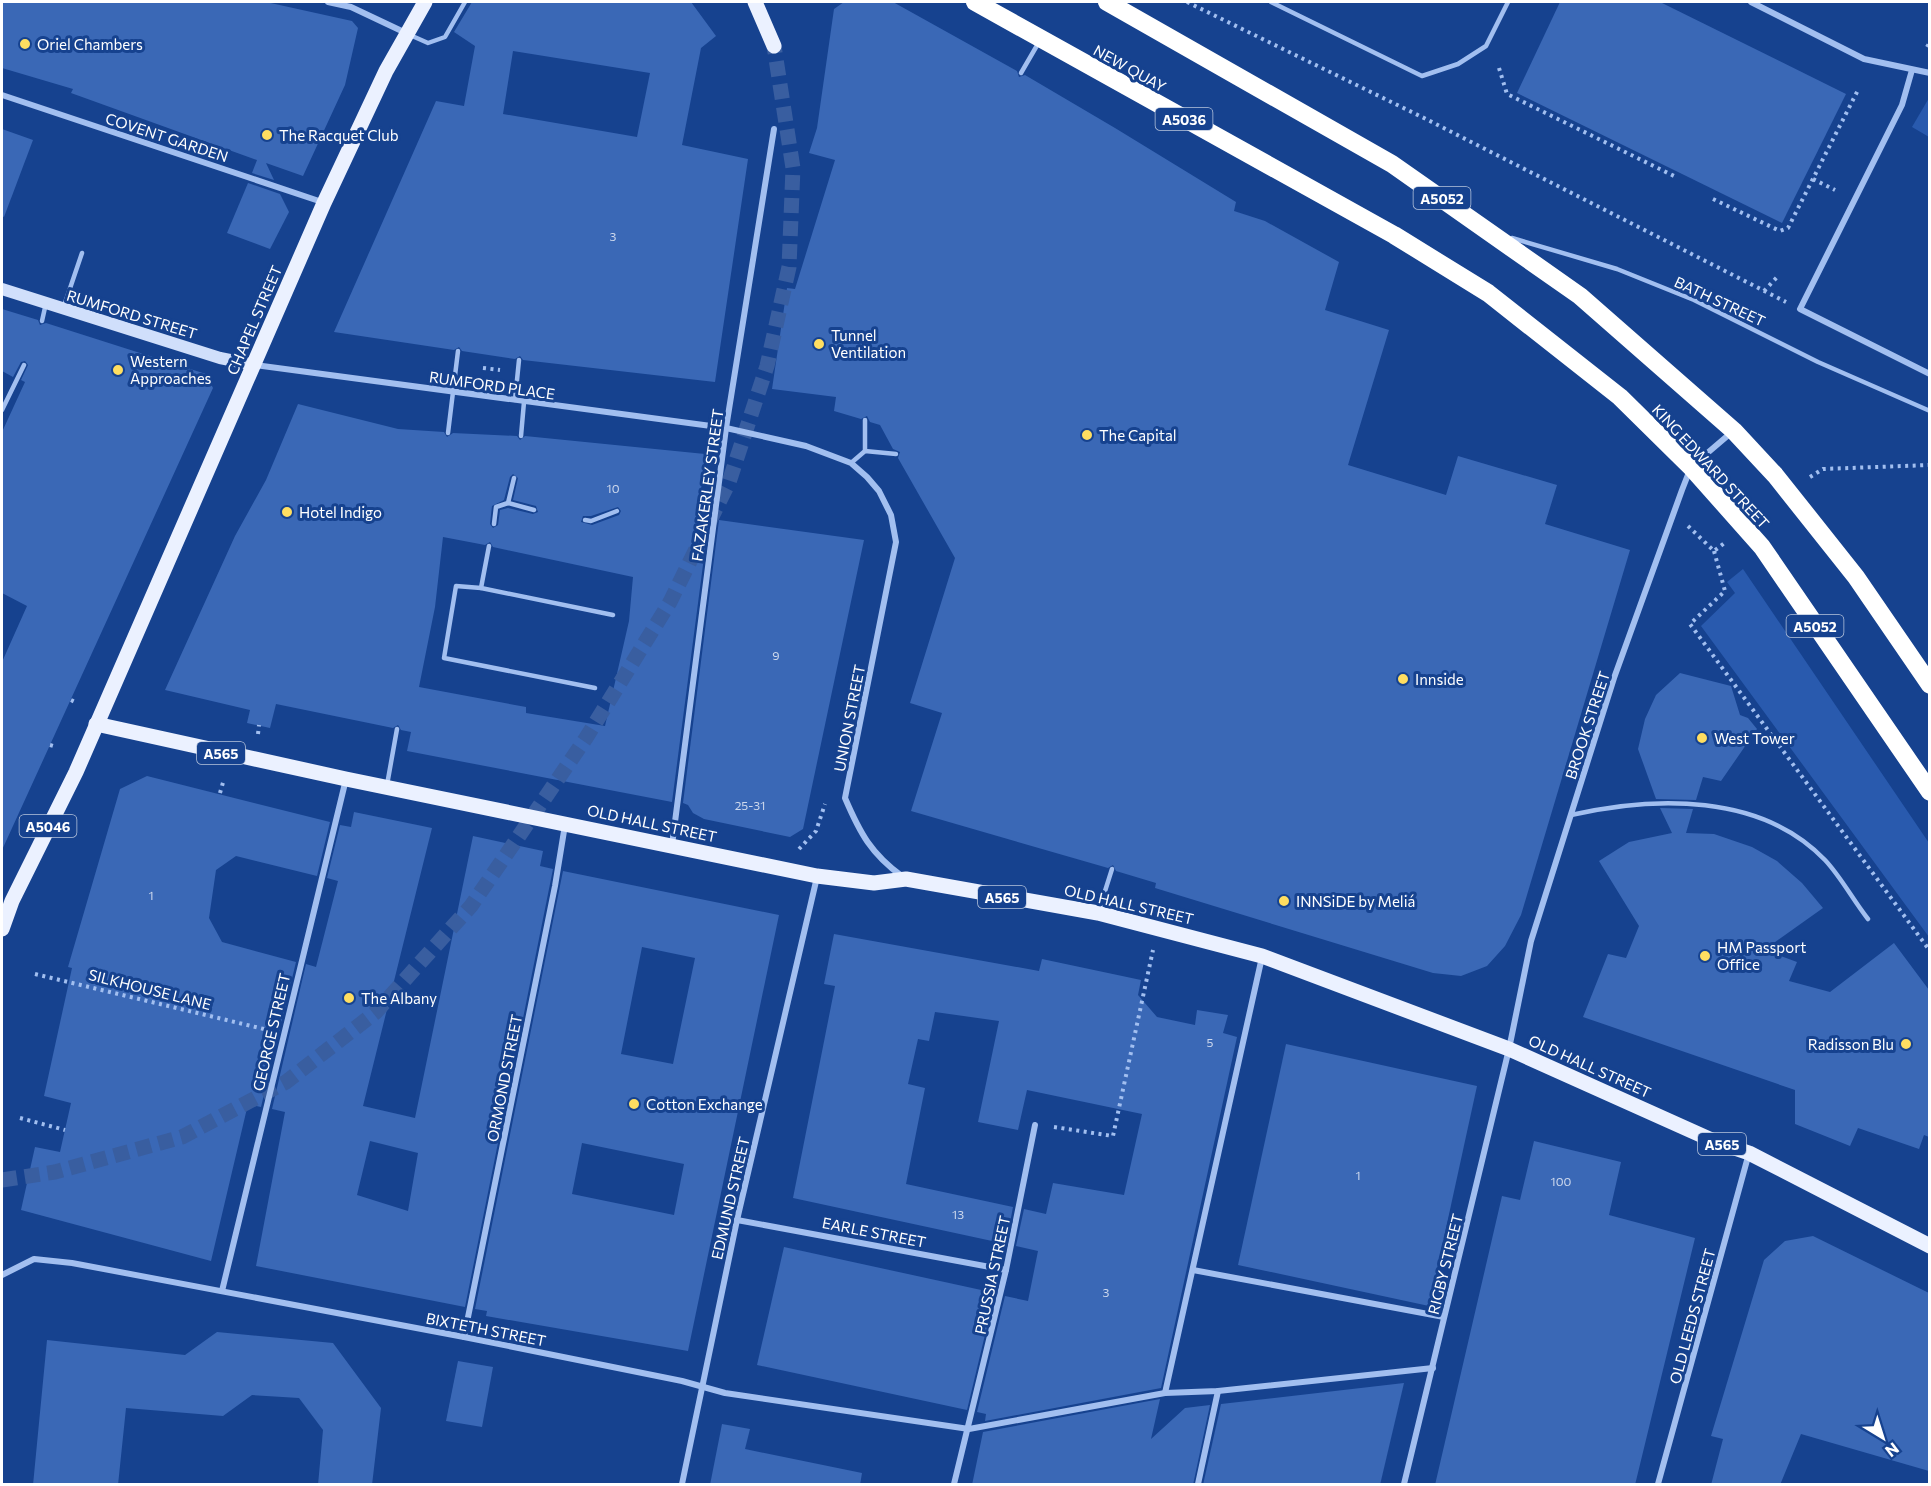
<svg xmlns="http://www.w3.org/2000/svg" width="1931" height="1486" font-family="Commissioner,sans-serif">
<style>
.green{fill:#295aae}
.building{fill:#3a68b6;fill-rule:evenodd}
.lines{fill:none;stroke-linecap:round;stroke-linejoin:round}
.primary-tunnel{stroke:#395ea0;stroke-width:15;stroke-dasharray:15 8;stroke-linecap:butt}
.path{stroke:#a2bff0;stroke-width:4;stroke-dasharray:3 4.5;stroke-linecap:butt}
.lane{stroke:#a2bff0;stroke-width:4.5}
.street{stroke:#a2bff0;stroke-width:6}
.secondary{stroke:#d0dffb;stroke-width:12}
.primary{stroke:#ebf1ff;stroke-width:15}
.highway{stroke:#fff;stroke-width:18}
.poi-dot{fill:#ffde61;stroke:#16428f;stroke-width:2}
.labels{text-anchor:middle;dominant-baseline:central;stroke-width:6;stroke-linejoin:round;paint-order:stroke}
.number-label{font-size:12px;fill:#ced9ed}
.shield{fill:#16428f;stroke:#b9c6dd;stroke-width:1.5}
.shield-label{font-size:14px;font-weight:bold;fill:#fff}
.poi-label{font-size:15px;fill:#fff;stroke:#16428f;text-anchor:start}
.street-label{font-size:15px;fill:#fff;stroke:#16428f}
</style>
<rect width="100%" height="100%" fill="#16428f"/>
<g class="green">
<path d="M1929,98V137L1912,127Z"/>
<path d="M1743,569L1929,843V937L1701,626L1735,593L1727,582Z"/>
</g>
<g class="building">
<path d="M2,2H266L352,21L358,28L345,85L303,176L266,163L274,180L252,173L257,160L71,93L73,89L2,68Z"/>
<path d="M472,2H691L716,36L701,48L682,145L748,159L715,382L523,360L520,356L515,359L462,351L459,347L454,350L334,332L436,101L464,106L475,46L454,32ZM513,51L650,73L637,137L503,114Z"/>
<path d="M844,2H893L1017,71L1019,77L1025,75L1115,128L1236,202L1234,211L1265,221L1339,262L1325,310L1389,330L1348,465L1446,495L1458,456L1557,485L1545,524L1630,550L1521,915L1505,946L1487,966L1461,976L1433,973L1155,888L1156,883L1116,871L1113,865L1108,868L911,811L942,713L910,703L955,558L898,458L900,452L893,449L880,425L870,422L867,416L861,419L834,411L836,397L772,389L787,288L795,289L835,160L809,153L817,128L834,9Z"/>
<path d="M1560,2H1660L1846,94L1782,223L1517,93Z"/>
<path d="M2,129L33,140L4,217L2,216Z"/>
<path d="M248,183L280,194L289,212L270,249L227,233Z"/>
<path d="M2,309L38,320L40,325L46,323L206,374L213,388L2,850V662L27,606L2,593V432L25,382L21,380L28,365L25,361L21,362L13,377L2,371Z"/>
<path d="M298,404L398,429L444,432L447,437L453,433L517,436L520,440L525,436L705,454L698,518L709,519L672,802L407,751L411,732L401,730L398,725L393,728L276,704L270,728L247,723L250,710L165,690L235,536L266,480ZM513,474L518,478L513,500L536,506L538,512L533,514L508,508L500,510L498,525L493,528L490,524L492,506L504,500L510,477ZM618,507L621,511L619,515L592,525L581,522L583,516H591ZM443,537L485,545L490,542L493,547L633,577L629,621L605,726L526,713V707L419,687L435,607Z"/>
<path d="M719,520L864,540L803,829L790,837L704,819L693,813L688,805L683,803Z"/>
<path d="M1680,673L1731,686L1740,715L1748,718L1757,729L1721,781L1703,777L1696,800L1656,799L1638,749L1645,719L1656,695Z"/>
<path d="M147,776L330,822L317,876L236,856L216,870L209,918L222,942L296,962L261,1107L248,1104L211,1261L21,1210L35,1147L60,1152L71,1103L44,1096L72,968L68,967L120,789Z"/>
<path d="M1660,808L1693,809L1686,833L1714,834L1752,847L1777,861L1802,883L1823,908L1764,950L1797,962L1789,981L1830,992L1894,943L1929,990V1137L1924,1135L1919,1149L1858,1128L1850,1146L1795,1124V1090L1583,1017L1608,954L1626,958L1639,926L1599,861L1629,842L1672,833Z"/>
<path d="M354,812L432,828L363,1106L415,1118L473,836L543,851L540,866L553,869L465,1307L256,1266L285,1112L272,1109L306,964L316,967L338,881L327,878L340,825L351,827ZM370,1141L418,1153L408,1211L357,1195Z"/>
<path d="M563,871L779,915L688,1351L486,1316L487,1311L475,1309ZM642,947L695,958L673,1064L621,1054ZM582,1143L684,1164L674,1215L572,1194Z"/>
<path d="M834,934L1039,971L1042,959L1141,980L1138,995L1157,1017L1195,1025L1197,1010L1228,1015L1223,1033L1237,1037L1161,1388L985,1421L986,1414L977,1412L1005,1296L1028,1301L1038,1251L1016,1246L1024,1209L1046,1214L1053,1183L1124,1195L1142,1114L1027,1090L1018,1130L978,1122L999,1021L935,1012L929,1041L918,1039L908,1084L925,1088L906,1184L1013,1207L1006,1244L793,1198L835,986L824,984Z"/>
<path d="M1286,1044L1477,1086L1429,1306L1238,1265Z"/>
<path d="M1534,1141L1621,1162L1609,1215L1695,1238L1635,1485H1435L1502,1196L1520,1200Z"/>
<path d="M1813,1236L1929,1293V1471L1801,1434L1780,1485H1711L1723,1439L1711,1436L1764,1260L1785,1241Z"/>
<path d="M784,1247L995,1293L967,1410L757,1365Z"/>
<path d="M217,1332L333,1343L381,1408L372,1485H318L323,1430L299,1398L252,1395L223,1416L126,1408L118,1485H33L47,1340L185,1355Z"/>
<path d="M458,1361L493,1367L482,1427L446,1421Z"/>
<path d="M1404,1383L1380,1485H1203L1221,1404Z"/>
<path d="M1160,1399L1151,1439L1185,1408L1210,1405L1193,1485H972L983,1432Z"/>
<path d="M722,1424L750,1429L745,1449L862,1473L860,1485H710Z"/>
</g>
<g class="lines">
<path class="primary-tunnel" d="M2,1180L55,1172L182,1137L286,1082L376,1012L471,906L586,738L670,602L729,482L767,366L789,267L793,168L774,46"/>
<g class="path">
<path d="M1187,2L1426,119L1786,302"/>
<path d="M1927,47L1930,42"/>
<path d="M1499,68L1507,94L1674,176"/>
<path d="M1813,179L1835,190"/>
<path d="M1713,199L1780,231L1788,228L1858,90"/>
<path d="M1764,291L1778,276"/>
<path d="M483,368L500,370"/>
<path d="M1810,477L1823,469L1930,465"/>
<path d="M1688,526L1714,551L1727,541"/>
<path d="M1714,551L1725,591L1690,624L1930,951"/>
<path d="M71,700L77,703"/>
<path d="M258,734L259,725"/>
<path d="M50,745L57,747"/>
<path d="M220,793L224,779"/>
<path d="M799,849L816,831L825,804"/>
<path d="M35,974L268,1030"/>
<path d="M20,1118L65,1130"/>
<path d="M1054,1127L1113,1136L1153,950"/>
</g>
<g class="lane">
<path d="M1271,2L1422,76L1458,64L1486,46L1508,2"/>
<path d="M410,35L428,43L445,37L465,2"/>
<path d="M1021,73L1039,42"/>
<path d="M1512,238L1617,269L1694,300L1818,362L1930,411"/>
<path d="M64,306L82,253"/>
<path d="M42,321L46,303"/>
<path d="M515,400L519,360"/>
<path d="M2,410L24,365"/>
<path d="M865,420V451"/>
<path d="M448,433L458,351"/>
<path d="M521,436L524,402"/>
<path d="M851,463L865,451L896,454"/>
<path d="M508,503L534,510"/>
<path d="M585,520L591,521L617,511"/>
<path d="M494,524L496,507L508,503L514,478"/>
<path d="M489,546L481,588L613,615"/>
<path d="M481,588L456,586L444,658L595,688"/>
<path d="M387,785L397,729"/>
<path d="M1571,815C1654,796 1761,793 1825,860C1841,877 1853,900 1868,919"/>
<path d="M1099,910L1112,869"/>
</g>
<g class="street">
<path d="M328,2L351,7L406,33"/>
<path d="M1751,2L1864,59L1930,73"/>
<path d="M1912,70L1902,105L1800,309L1930,374"/>
<path d="M2,95L322,202"/>
<path d="M255,365L726,428L806,446L851,463L867,477L879,491L891,515L896,542L845,798C860,833 871,854 903,877"/>
<path d="M672,845L726,428L774,129"/>
<path d="M737,1220L1006,1270"/>
<path d="M1193,1270L1444,1317"/>
<path d="M2,1275L34,1259L72,1263L464,1337L682,1381L725,1393L969,1429L1165,1393L1218,1391L1433,1368"/>
<path d="M222,1291L346,779"/>
<path d="M464,1337L555,886L565,825"/>
<path d="M1165,1393L1262,957"/>
<path d="M682,1484L737,1220L817,877"/>
<path d="M954,1484L1006,1270L1035,1125"/>
<path d="M1198,1484L1218,1391"/>
<path d="M1404,1484L1509,1049L1531,941L1614,678L1682,490L1691,467L1732,432"/>
<path d="M1658,1484L1749,1153"/>
</g>
<path class="secondary" d="M2,289L220,358L255,365"/>
<g class="primary">
<path d="M755,2L774,46"/>
<path d="M96,724L346,779L817,876L874,883L906,879L1098,913L1262,956L1509,1049L1714,1141L1749,1153L1930,1246"/>
<path d="M2,929L12,901L76,772L324,203L386,71L425,2"/>
</g>
<g class="highway">
<path d="M975,2L1394,235L1488,293L1620,397L1691,467L1762,547L1930,792"/>
<path d="M1107,2L1392,164L1580,296L1734,431L1775,475L1856,577L1930,685"/>
</g>
</g>
<g class="poi-dot">
<circle cx="25" cy="44" r="6"/>
<circle cx="267" cy="135" r="6"/>
<circle cx="819" cy="344" r="6"/>
<circle cx="118" cy="370" r="6"/>
<circle cx="1087" cy="435" r="6"/>
<circle cx="287" cy="512" r="6"/>
<circle cx="1403" cy="679" r="6"/>
<circle cx="1702" cy="738" r="6"/>
<circle cx="1284" cy="901" r="6"/>
<circle cx="1705" cy="956" r="6"/>
<circle cx="349" cy="998" r="6"/>
<circle cx="1906" cy="1044" r="6"/>
<circle cx="634" cy="1104" r="6"/>
</g>
<g class="labels">
<g class="number-label">
<text x="613" y="236">3</text>
<text x="613" y="488">10</text>
<text x="776" y="655">9</text>
<text x="750" y="805">25-31</text>
<text x="151" y="895">1</text>
<text x="1210" y="1042">5</text>
<text x="1358" y="1175">1</text>
<text x="1561" y="1181">100</text>
<text x="958" y="1214">13</text>
<text x="1106" y="1292">3</text>
</g>
<g class="shield">
<rect x="1155.5" y="108" width="57" height="22" rx="4.5"/>
<rect x="1413.5" y="187" width="57" height="22" rx="4.5"/>
<rect x="1786.5" y="615" width="57" height="22" rx="4.5"/>
<rect x="197" y="742" width="48" height="22" rx="4.5"/>
<rect x="19.5" y="815" width="57" height="22" rx="4.5"/>
<rect x="978" y="886" width="48" height="22" rx="4.5"/>
<rect x="1698" y="1133" width="48" height="22" rx="4.5"/>
</g>
<g class="shield-label">
<text x="1184" y="119">A5036</text>
<text x="1442" y="198">A5052</text>
<text x="1815" y="626">A5052</text>
<text x="221" y="753">A565</text>
<text x="48" y="826">A5046</text>
<text x="1002" y="897">A565</text>
<text x="1722" y="1144">A565</text>
</g>
<g class="poi-label">
<text x="37" y="44">Oriel Chambers</text>
<text x="279" y="135">The Racquet Club</text>
<text x="831" y="335">Tunnel<tspan x="831" dy="17">Ventilation</tspan></text>
<text x="130" y="361">Western<tspan x="130" dy="17">Approaches</tspan></text>
<text x="1099" y="435">The Capital</text>
<text x="299" y="512">Hotel Indigo</text>
<text x="1415" y="679">Innside</text>
<text x="1714" y="738">West Tower</text>
<text x="1296" y="901">INNSiDE by Meliá</text>
<text x="1717" y="947">HM Passport<tspan x="1717" dy="17">Office</tspan></text>
<text x="361" y="998">The Albany</text>
<text x="1894" y="1044" text-anchor="end">Radisson Blu</text>
<text x="646" y="1104">Cotton Exchange</text>
</g>
<g class="street-label">
<text transform="translate(1130 68) rotate(29)">NEW QUAY</text>
<text transform="translate(167 137) rotate(18)">COVENT GARDEN</text>
<text transform="translate(1720 301) rotate(25)">BATH STREET</text>
<text transform="translate(132 314) rotate(17)">RUMFORD STREET</text>
<text transform="translate(254 320) rotate(-67)">CHAPEL STREET</text>
<text transform="translate(492 385) rotate(8)">RUMFORD PLACE</text>
<text transform="translate(1711 466) rotate(47)">KING EDWARD STREET</text>
<text transform="translate(707 485) rotate(-82)">FAZAKERLEY STREET</text>
<text transform="translate(849 718) rotate(-79)">UNION STREET</text>
<text transform="translate(1587 725) rotate(-72)">BROOK STREET</text>
<text transform="translate(652 823) rotate(12)">OLD HALL STREET</text>
<text transform="translate(1129 904) rotate(13)">OLD HALL STREET</text>
<text transform="translate(150 989) rotate(14)">SILKHOUSE LANE</text>
<text transform="translate(271 1032) rotate(-77)">GEORGE STREET</text>
<text transform="translate(1590 1066) rotate(24)">OLD HALL STREET</text>
<text transform="translate(504 1078) rotate(-79)">ORMOND STREET</text>
<text transform="translate(730 1198) rotate(-77)">EDMUND STREET</text>
<text transform="translate(874 1232) rotate(11)">EARLE STREET</text>
<text transform="translate(1445 1264) rotate(-76)">RIGBY STREET</text>
<text transform="translate(992 1275) rotate(-78)">PRUSSIA STREET</text>
<text transform="translate(1692 1316) rotate(-75)">OLD LEEDS STREET</text>
<text transform="translate(486 1329) rotate(11)">BIXTETH STREET</text>
</g>
</g>
<rect width="1931" height="1486" fill="none" stroke="#ffffff" stroke-width="6"/>
<g transform="translate(1883 1438) rotate(142)" stroke="#16428f" stroke-width="4.5" paint-order="stroke">
<path d="M0-4.5L10 22L0 15L-10 22Z" fill="#ffffff"/>
<text y="-9" font-size="16" font-weight="bold" text-anchor="middle" fill="#ffffff">N</text>
</g>
</svg>
